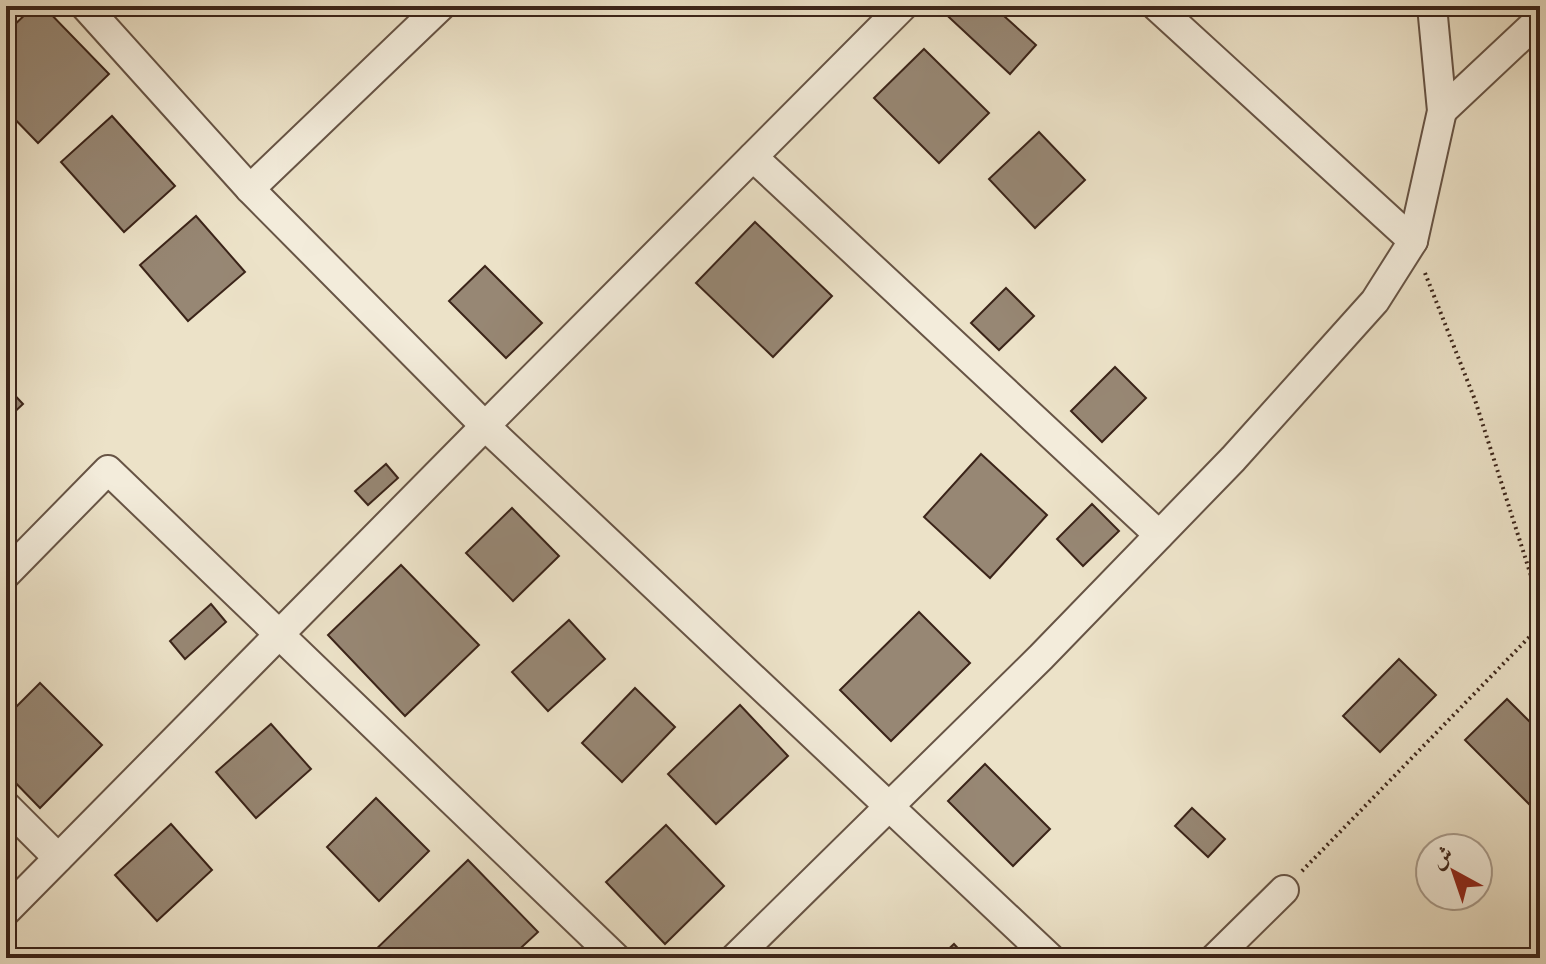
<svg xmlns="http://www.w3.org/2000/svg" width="1546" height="964" font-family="Cardo,Amiri,serif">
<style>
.building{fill:#978774;stroke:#3b2419;stroke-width:2}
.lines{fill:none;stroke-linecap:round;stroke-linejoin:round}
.street-casing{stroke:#675445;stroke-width:32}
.path{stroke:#3b2419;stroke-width:4;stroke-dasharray:2 4;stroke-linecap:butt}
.street{stroke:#f3ecdb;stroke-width:28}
</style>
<rect width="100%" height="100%" fill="#ece2c8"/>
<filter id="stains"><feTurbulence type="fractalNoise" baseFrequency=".0025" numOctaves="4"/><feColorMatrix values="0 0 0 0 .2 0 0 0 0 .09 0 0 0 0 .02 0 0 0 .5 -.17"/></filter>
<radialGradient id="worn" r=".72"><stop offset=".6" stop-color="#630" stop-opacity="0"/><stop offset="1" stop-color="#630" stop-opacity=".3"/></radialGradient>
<g class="building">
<path d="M34,6H43L109,74L38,143L6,110V33Z"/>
<path d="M937,6H993L1036,45L1010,74Z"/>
<path d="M924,49L989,113L939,163L874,98Z"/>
<path d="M112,116L175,186L124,232L61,162Z"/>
<path d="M1039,132L1085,180L1035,228L989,179Z"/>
<path d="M196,216L245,272L188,321L140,265Z"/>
<path d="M755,222L832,296L773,357L696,283Z"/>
<path d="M485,266L542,323L506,358L449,301Z"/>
<path d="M1006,288L1034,316L999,350L971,323Z"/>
<path d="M1115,367L1146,398L1102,442L1071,411Z"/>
<path d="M6,386L23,404L6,420Z"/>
<path d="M981,454L1047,515L990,578L924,517Z"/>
<path d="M386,464L398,478L368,505L355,491Z"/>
<path d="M1092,504L1119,531L1083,566L1057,539Z"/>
<path d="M512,508L559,556L513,601L466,553Z"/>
<path d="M401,565L479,645L405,716L328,635Z"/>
<path d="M211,604L226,622L185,659L170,641Z"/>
<path d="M919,612L970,663L891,741L840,690Z"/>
<path d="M569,620L605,659L548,711L512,672Z"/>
<path d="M1399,659L1436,695L1380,752L1343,716Z"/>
<path d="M40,683L102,745L40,808L6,773V717Z"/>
<path d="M635,688L675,727L622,782L582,743Z"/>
<path d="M1507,699L1540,732V794L1529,804L1465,740Z"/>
<path d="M740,705L788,756L716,824L668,774Z"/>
<path d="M271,724L311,769L256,818L216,772Z"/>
<path d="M985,764L1050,829L1013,866L948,801Z"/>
<path d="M376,798L429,851L379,901L327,847Z"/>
<path d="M1192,808L1225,839L1208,857L1175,826Z"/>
<path d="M171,824L212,870L157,921L115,875Z"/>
<path d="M666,825L724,886L665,944L606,882Z"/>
<path d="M468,860L538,932L510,958H372L369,956Z"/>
<path d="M954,944L967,958H939Z"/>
</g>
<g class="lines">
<defs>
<g id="street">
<path d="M85,6L250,189L485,426L1050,958"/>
<path d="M1156,6L1413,241"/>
<path d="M1442,111L1540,19"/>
<path d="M753,157L1159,535"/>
<path d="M250,189L441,6"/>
<path d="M6,574L108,470L616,958"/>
<path d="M6,806L58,858"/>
<path d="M6,911L485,426L903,6"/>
<path d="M735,958L1041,657L1233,459L1375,301L1413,241L1442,111L1432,6"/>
<path d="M1215,958L1284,890"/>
</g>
</defs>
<use href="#street" class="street-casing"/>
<g class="path">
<path d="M1425,273L1475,400L1540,604"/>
<path d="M1302,871L1540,626"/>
</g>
<use href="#street" class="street"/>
</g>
<rect width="1546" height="964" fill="none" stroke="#ece2c8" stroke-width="32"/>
<rect x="8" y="8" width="1530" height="948" fill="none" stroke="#3b2419" stroke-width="4"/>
<rect x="16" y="16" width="1514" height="932" fill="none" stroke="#3b2419" stroke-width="2"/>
<g transform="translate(1454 872) rotate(320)"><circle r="38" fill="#f3ecdb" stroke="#a99c8d" stroke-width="2"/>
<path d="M0-6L14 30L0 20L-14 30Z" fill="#8f2418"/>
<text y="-12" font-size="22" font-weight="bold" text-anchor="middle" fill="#3b2419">ش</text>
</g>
<rect width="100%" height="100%" filter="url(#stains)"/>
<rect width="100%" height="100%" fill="url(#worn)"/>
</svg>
